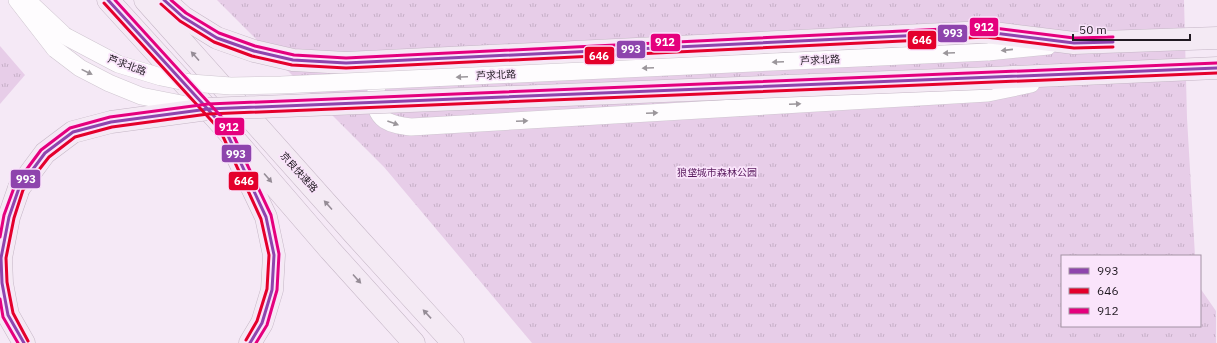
<svg xmlns="http://www.w3.org/2000/svg" width="1217" height="343" font-family="'IBM Plex Sans','Noto Sans SC',sans-serif">
<style>
.park{fill:url(#park-tufts)}
.lines{fill:none;stroke-linecap:round;stroke-linejoin:round}
.street-casing{stroke:#cfc6d0;stroke-width:18}
.highway-casing{stroke:#c5b6c6;stroke-width:23}
.street{stroke:#fefcfe;stroke-width:17}
.highway{stroke:#f4eaf4;stroke-width:22}
.street-bridge-casing{stroke:#cfc6d0;stroke-width:18;stroke-linecap:butt}
.highway-bridge-casing{stroke:#c5b6c6;stroke-width:23;stroke-linecap:butt}
.street-bridge{stroke:#fefcfe;stroke-width:17}
.highway-bridge{stroke:#f4eaf4;stroke-width:22}
.bus-1-casing{stroke:#fae4fb;stroke-width:6}
.bus-2-casing{stroke:#fae4fb;stroke-width:6}
.bus-3-casing{stroke:#fae4fb;stroke-width:6}
.bus-1{stroke:#8e44ad;stroke-width:3}
.bus-2{stroke:#e4002b;stroke-width:3}
.bus-3{stroke:#e5007d;stroke-width:3}
.oneway{fill:#9b969b}
.oneway2{fill:#958c96}
.labels{text-anchor:middle;dominant-baseline:central;stroke-width:3.5;stroke-linejoin:round;paint-order:stroke}
.street-label{font-size:10px;fill:#211a22;stroke:#fae4fb}
.park-label{font-size:10px;fill:#5a1b5f;stroke:#fae4fb}
.line-badge{stroke:#fae4fb;stroke-width:1.5}
.badge-label{font-size:11px;text-anchor:middle;font-weight:bold;fill:#fff}
</style>
<defs>
<pattern id="park-tufts" width="24" height="20" patternUnits="userSpaceOnUse"><rect width="24" height="20" fill="#e7cde8"/><path d="M3 7l-1-3M5 7V3M7 7l1-3M15 17l-1-3M17 17v-4M19 17l1-3" fill="none" stroke="#c6afc7"/></pattern>
</defs>
<rect width="100%" height="100%" fill="#f5e9f6"/>
<g class="park">
<path d="M217,0H1184L1187,118L1195,256H1062V326H1200V288L1216,311V343H532L384,167Z"/>
<path d="M0,46L25,75L0,104Z"/>
</g>
<g class="lines">
<defs>
<g id="street">
<path d="M17,0L55,49"/>
<path d="M31,4L65,36"/>
<path d="M988,52L1048,46"/>
<path d="M388,72C374,81 369,109 385,120C393,125 402,126 411,127L988,93L1031,84"/>
</g>
<g id="highway">
<path d="M108,0L224,127L330,250L414,343"/>
<path d="M145,0L354,234L453,343"/>
<path d="M164,0L183,17L217,38L254,51L293,60L346,63L986,32L1074,43L1217,38"/>
<path d="M992,78L1217,68"/>
<path d="M235,152L266,217L274,255L272,290L262,323L250,343"/>
<path d="M19,188L9,217L1,258L2,283L8,315L24,343"/>
</g>
</defs>
<use href="#street" class="street-casing"/>
<use href="#highway" class="highway-casing"/>
<use href="#street" class="street"/>
<use href="#highway" class="highway"/>
<defs>
<g id="street-bridge">
<path d="M65,36L118,64L161,77L191,83L231,86L281,85L988,52"/>
<path d="M55,49L80,68L109,83L141,96L197,107"/>
</g>
<path id="highway-bridge" d="M19,188L45,153L73,132L111,122L208,109L992,78"/>
</defs>
<use href="#street-bridge" class="street-bridge-casing"/>
<use href="#highway-bridge" class="highway-bridge-casing"/>
<use href="#street-bridge" class="street-bridge"/>
<use href="#highway-bridge" class="highway-bridge"/>
<defs>
<g id="bus-1">
<path d="M108,0L224,127L266,217L274,255L272,290L262,323L250,343"/>
<path d="M164,0L183,17L217,38L254,51L293,60L346,63L986,32L1074,43L1113,42"/>
<path d="M24,343L8,315L2,283L1,258L9,217L19,188L45,153L73,132L111,122L208,109L1217,68"/>
</g>
<g id="bus-2">
<path d="M104,3L220,130L261,219L269,255L267,289L257,321L246,340"/>
<path d="M161,4L180,21L214,42L252,56L292,65L346,68L986,37L1074,48L1113,47"/>
<path d="M28,341L13,313L7,282L6,258L14,218L23,190L49,157L75,137L112,127L208,114L1217,73"/>
</g>
<g id="bus-3">
<path d="M115,0L228,124L271,215L279,254L277,290L267,325L256,343"/>
<path d="M171,0L186,13L219,33L255,46L294,55L346,58L986,27L1074,38L1113,37"/>
<path d="M0,237L4,215L15,185L41,150L70,128L110,117L208,104L1217,63"/>
<path d="M0,299L3,317L18,343"/>
</g>
</defs>
<use href="#bus-1" class="bus-1-casing"/>
<use href="#bus-2" class="bus-2-casing"/>
<use href="#bus-3" class="bus-3-casing"/>
<use href="#bus-1" class="bus-1"/>
<use href="#bus-2" class="bus-2"/>
<use href="#bus-3" class="bus-3"/>
</g>
<defs><path id="oneway-solid" d="M-6-.8H1V-3.2L6.5 0L1 3.2V.8H-6Z"/></defs>
<g class="oneway">
<use href="#oneway-solid" transform="translate(1007 50) rotate(174)"/>
<use href="#oneway-solid" transform="translate(949 53) rotate(177)"/>
<use href="#oneway-solid" transform="translate(778 62) rotate(177)"/>
<use href="#oneway-solid" transform="translate(648 68) rotate(177)"/>
<use href="#oneway-solid" transform="translate(87 72) rotate(26)"/>
<use href="#oneway-solid" transform="translate(462 77) rotate(177)"/>
<use href="#oneway-solid" transform="translate(795 104) rotate(-3)"/>
<use href="#oneway-solid" transform="translate(652 113) rotate(-3)"/>
<use href="#oneway-solid" transform="translate(522 121) rotate(-3)"/>
<use href="#oneway-solid" transform="translate(393 123) rotate(20)"/>
</g>
<g class="oneway2">
<use href="#oneway-solid" transform="translate(195 56) rotate(-132)"/>
<use href="#oneway-solid" transform="translate(268 178) rotate(49)"/>
<use href="#oneway-solid" transform="translate(328 205) rotate(-132)"/>
<use href="#oneway-solid" transform="translate(357 279) rotate(48)"/>
<use href="#oneway-solid" transform="translate(427 314) rotate(-133)"/>
</g>
<g class="labels">
<g class="street-label">
<text transform="translate(820 60) rotate(-3)">芦求北路</text>
<text transform="translate(127 65) rotate(20)">芦求北路</text>
<text transform="translate(496 75) rotate(-3)">芦求北路</text>
<text transform="translate(299 172) rotate(48)">京良快速路</text>
</g>
<g class="park-label">
<text x="717" y="172">狼垡城市森林公园</text>
</g>
</g>
<g class="line-badge">
<rect x="969" y="17" width="30" height="20" rx="4" fill="#e5007d"/>
<rect x="937" y="24" width="31" height="19" rx="4" fill="#8e44ad"/>
<rect x="907" y="30" width="30" height="20" rx="4" fill="#e4002b"/>
<rect x="650" y="33" width="31" height="19" rx="4" fill="#e5007d"/>
<rect x="616" y="40" width="30" height="19" rx="4" fill="#8e44ad"/>
<rect x="584" y="46" width="31" height="19" rx="4" fill="#e4002b"/>
<rect x="214" y="117" width="31" height="19" rx="4" fill="#e5007d"/>
<rect x="221" y="144" width="31" height="19" rx="4" fill="#8e44ad"/>
<rect x="10" y="169" width="31" height="20" rx="4" fill="#8e44ad"/>
<rect x="228" y="171" width="31" height="20" rx="4" fill="#e4002b"/>
</g>
<g class="badge-label">
<text x="984" y="31">912</text>
<text x="953" y="37">993</text>
<text x="922" y="44">646</text>
<text x="665" y="46">912</text>
<text x="631" y="53">993</text>
<text x="599" y="60">646</text>
<text x="229" y="131">912</text>
<text x="236" y="158">993</text>
<text x="26" y="183">993</text>
<text x="244" y="185">646</text>
</g>
<rect x="1061" y="255" width="140" height="72" fill="#fae4fb" stroke="#a393a4"/>
<rect x="1069" y="268" width="20" height="6" fill="#8e44ad" stroke="#a393a4"/>
<text x="1097" y="275" font-size="12" fill="#211a22">993</text>
<rect x="1069" y="288" width="20" height="6" fill="#e4002b" stroke="#a393a4"/>
<text x="1097" y="295" font-size="12" fill="#211a22">646</text>
<rect x="1069" y="308" width="20" height="6" fill="#e5007d" stroke="#a393a4"/>
<text x="1097" y="315" font-size="12" fill="#211a22">912</text>
<path d="M1073 34v6h117v-6" fill="none" stroke="#211a22" stroke-width="2"/>
<text x="1079" y="34" font-size="12" fill="#211a22" stroke="#fae4fb" stroke-width="3" paint-order="stroke">50 m</text>
</svg>
